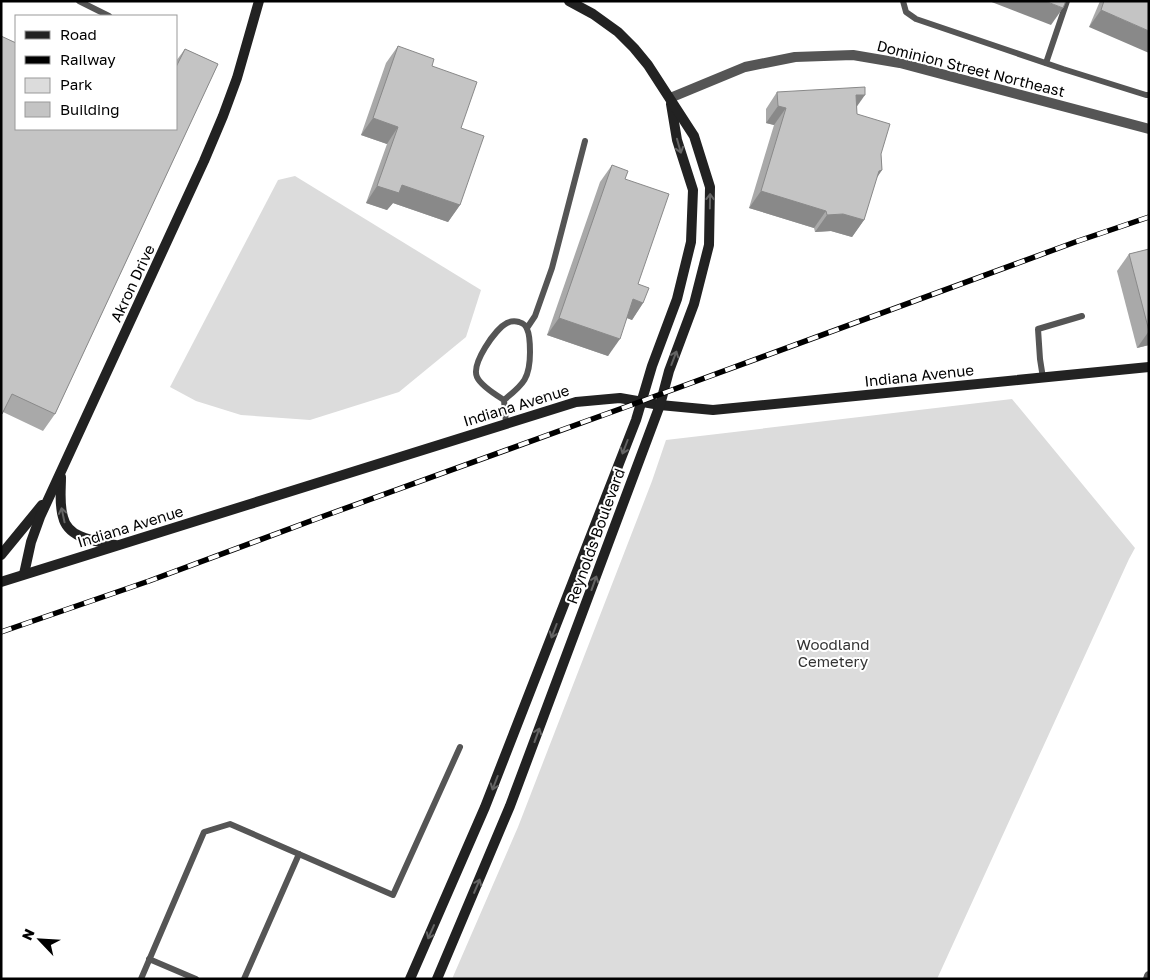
<svg xmlns="http://www.w3.org/2000/svg" width="1150" height="980" font-family="'Golos Text',sans-serif">
<style>
.green{fill:#dcdcdc}
.lines{fill:none;stroke-linecap:round;stroke-linejoin:round}
.lane{stroke:#555;stroke-width:6}
.street{stroke:#555;stroke-width:10}
.secondary{stroke:#222;stroke-width:10}
.rail-casing{stroke:#000;stroke-width:5.5}
.rail{stroke:#fff;stroke-width:4;stroke-dasharray:11;stroke-linecap:butt}
.wall{fill:#a9a9a9}
.shaded-wall{fill:#898989}
.building{fill:#c4c4c4;stroke:#898989}
.oneway{stroke:#646464}
.labels{text-anchor:middle;dominant-baseline:central;stroke-width:4;stroke-linejoin:round;paint-order:stroke}
.street-label{font-size:15px;fill:#000;stroke:#fff}
.park-label{font-size:15px;fill:#333;stroke:#fff}
</style>
<rect width="100%" height="100%" fill="#fff"/>
<g class="green">
<path d="M295,176L481,290L466,337L399,392L310,420L241,415L196,401L170,387L278,180Z"/>
<path d="M1012,399L1135,548L1129,559L937,979H452L518,827L652,481L666,440Z"/>
</g>
<g class="lines">
<g class="lane">
<path d="M79,1L109,16"/>
<path d="M903,1L906,12L916,19L1063,69L1146,95H1149"/>
<path d="M1046,63L1067,1"/>
<path d="M527,328L535,316L552,268L585,141"/>
<path d="M1043,378L1040,359L1038,329L1082,316"/>
<path d="M504,400C524,384 530,378 530,352C530,345 530,335 527,329C526,325 522,323 519,322C515,321 511,321 507,323C495,329 471,364 477,377C481,386 496,395 504,400L506,423"/>
<path d="M149,959L196,979"/>
<path d="M141,979L204,832L230,824L393,895L460,747"/>
<path d="M244,979L299,854"/>
</g>
<g class="street">
<path d="M670,98L745,67L795,57L853,55L900,63L1149,129"/>
<path d="M1148,979L1149,976"/>
</g>
<g class="secondary">
<path d="M61,477C61,490 59,504 63,517C68,539 96,541 115,545"/>
<path d="M1,555L42,505"/>
<path d="M24,574L31,542L40,517L204,161L223,116L237,78L259,1"/>
<path d="M1,582L576,402L620,398L660,405L713,410L1149,367"/>
<path d="M410,979L485,807L636,420L652,366L677,299L691,242L693,190L677,140L671,104"/>
<path d="M437,979L510,806L660,405L669,371L694,304L709,245L710,187L694,136L648,65L634,48L618,32L593,14L569,1"/>
</g>
<defs>
<path id="rail" d="M1,632L149,581L324,516L642,401L1078,241L1149,217"/>
</defs>
<use href="#rail" class="rail-casing"/>
<use href="#rail" class="rail"/>
</g>
<g class="wall">
<path d="M1100,1H1149L1089,27Z"/>
<path d="M1,36L16,43V129H176V61L185,49L218,64L55,414L43,431L3,412L1,415Z"/>
<path d="M398,46L432,66L461,128L460,205L448,222L393,203L387,210L366,203L387,144L361,135L386,63Z"/>
<path d="M777,92L857,107V114L881,154L882,170L876,179L864,220L852,237L831,231L815,232L814,228L749,208L774,125L766,123V109Z"/>
<path d="M612,165L625,179L638,284L643,303L632,320L627,318L608,356L547,335L600,182Z"/>
<path d="M1149,249V345L1137,348L1117,271L1129,254Z"/>
</g>
<g class="shaded-wall">
<path d="M989,1H1045L1063,8L1051,25Z"/>
<path d="M1101,10L1149,31V53L1089,27Z"/>
<path d="M856,95H865L853,112Z"/>
<path d="M778,106L786,108L774,125L766,123Z"/>
<path d="M373,118L398,127L387,144L361,135Z"/>
<path d="M882,170L870,187L879,171Z"/>
<path d="M402,185L460,205L448,222L393,203L387,210L366,203L377,186Z"/>
<path d="M761,191L826,211L814,228L749,208Z"/>
<path d="M843,214L864,220L852,237L831,231L815,232L827,215Z"/>
<path d="M633,299L643,303L632,320L622,316Z"/>
<path d="M559,318L620,339L608,356L547,335Z"/>
<path d="M1149,331V345L1137,348Z"/>
</g>
<g class="building">
<path d="M1045,1H1066L1063,8Z"/>
<path d="M1104,1H1149V31L1101,10Z"/>
<path d="M1,36L16,43V129H176V67L185,49L218,64L55,414L12,394L2,414H1Z"/>
<path d="M398,46L434,59L432,66L477,82L461,128L484,136L460,205L402,185L399,193L377,186L398,127L373,118Z"/>
<path d="M865,87V95H856L857,114L890,124L881,154L882,170L879,171L864,220L843,214L827,215L826,211L761,191L786,108L778,106L777,92Z"/>
<path d="M612,165L628,171L625,179L669,194L638,284L649,288L643,303L633,299L620,339L559,318Z"/>
<path d="M1149,249V331L1129,254Z"/>
</g>
<defs><path id="oneway-shaft" d="M-6 0H5M1.5-3L5.5 0L1.5 3" fill="none" stroke-width="1.6" stroke-linecap="round" stroke-linejoin="round" transform="scale(1.25)"/></defs>
<g class="oneway">
<use href="#oneway-shaft" transform="translate(679 146) rotate(74)"/>
<use href="#oneway-shaft" transform="translate(710 201) rotate(-89)"/>
<use href="#oneway-shaft" transform="translate(674 358) rotate(-69)"/>
<use href="#oneway-shaft" transform="translate(625 447) rotate(111)"/>
<use href="#oneway-shaft" transform="translate(63 515) rotate(-102)"/>
<use href="#oneway-shaft" transform="translate(594 583) rotate(-70)"/>
<use href="#oneway-shaft" transform="translate(554 631) rotate(111)"/>
<use href="#oneway-shaft" transform="translate(537 735) rotate(-70)"/>
<use href="#oneway-shaft" transform="translate(495 783) rotate(111)"/>
<use href="#oneway-shaft" transform="translate(477 886) rotate(-67)"/>
<use href="#oneway-shaft" transform="translate(431 932) rotate(114)"/>
</g>
<g class="labels">
<g class="street-label">
<text transform="translate(971 68) rotate(14)">Dominion Street Northeast</text>
<text transform="translate(132 283) rotate(-65)">Akron Drive</text>
<text transform="translate(919 375) rotate(-6)">Indiana Avenue</text>
<text transform="translate(516 405) rotate(-17)">Indiana Avenue</text>
<text transform="translate(130 526) rotate(-17)">Indiana Avenue</text>
<text transform="translate(595 536) rotate(-70)">Reynolds Boulevard</text>
</g>
<g class="park-label">
<text x="833" y="644">Woodland<tspan x="833" dy="17">Cemetery</tspan></text>
</g>
</g>
<rect width="1150" height="980" fill="none" stroke="#000000" stroke-width="5"/>
<rect x="15" y="15" width="162" height="115" fill="#ffffff" stroke="#999999"/>
<rect x="25" y="31" width="25" height="8" fill="#222222" stroke="#999999"/>
<text x="60" y="40" font-size="15" fill="#000000">Road</text>
<rect x="25" y="56" width="25" height="8" fill="#000000" stroke="#999999"/>
<text x="60" y="65" font-size="15" fill="#000000">Railway</text>
<rect x="25" y="78" width="25" height="15" fill="#dcdcdc" stroke="#999999"/>
<text x="60" y="90" font-size="15" fill="#000000">Park</text>
<rect x="25" y="102" width="25" height="15" fill="#c4c4c4" stroke="#999999"/>
<text x="60" y="115" font-size="15" fill="#000000">Building</text>
<g transform="translate(40 940) rotate(295)" stroke="#ffffff" stroke-width="4" paint-order="stroke">
<path d="M0-4L9 19L0 12L-9 19Z" fill="#000000"/>
<text y="-8" font-size="14" font-weight="bold" text-anchor="middle" fill="#000000">N</text>
</g>
</svg>
